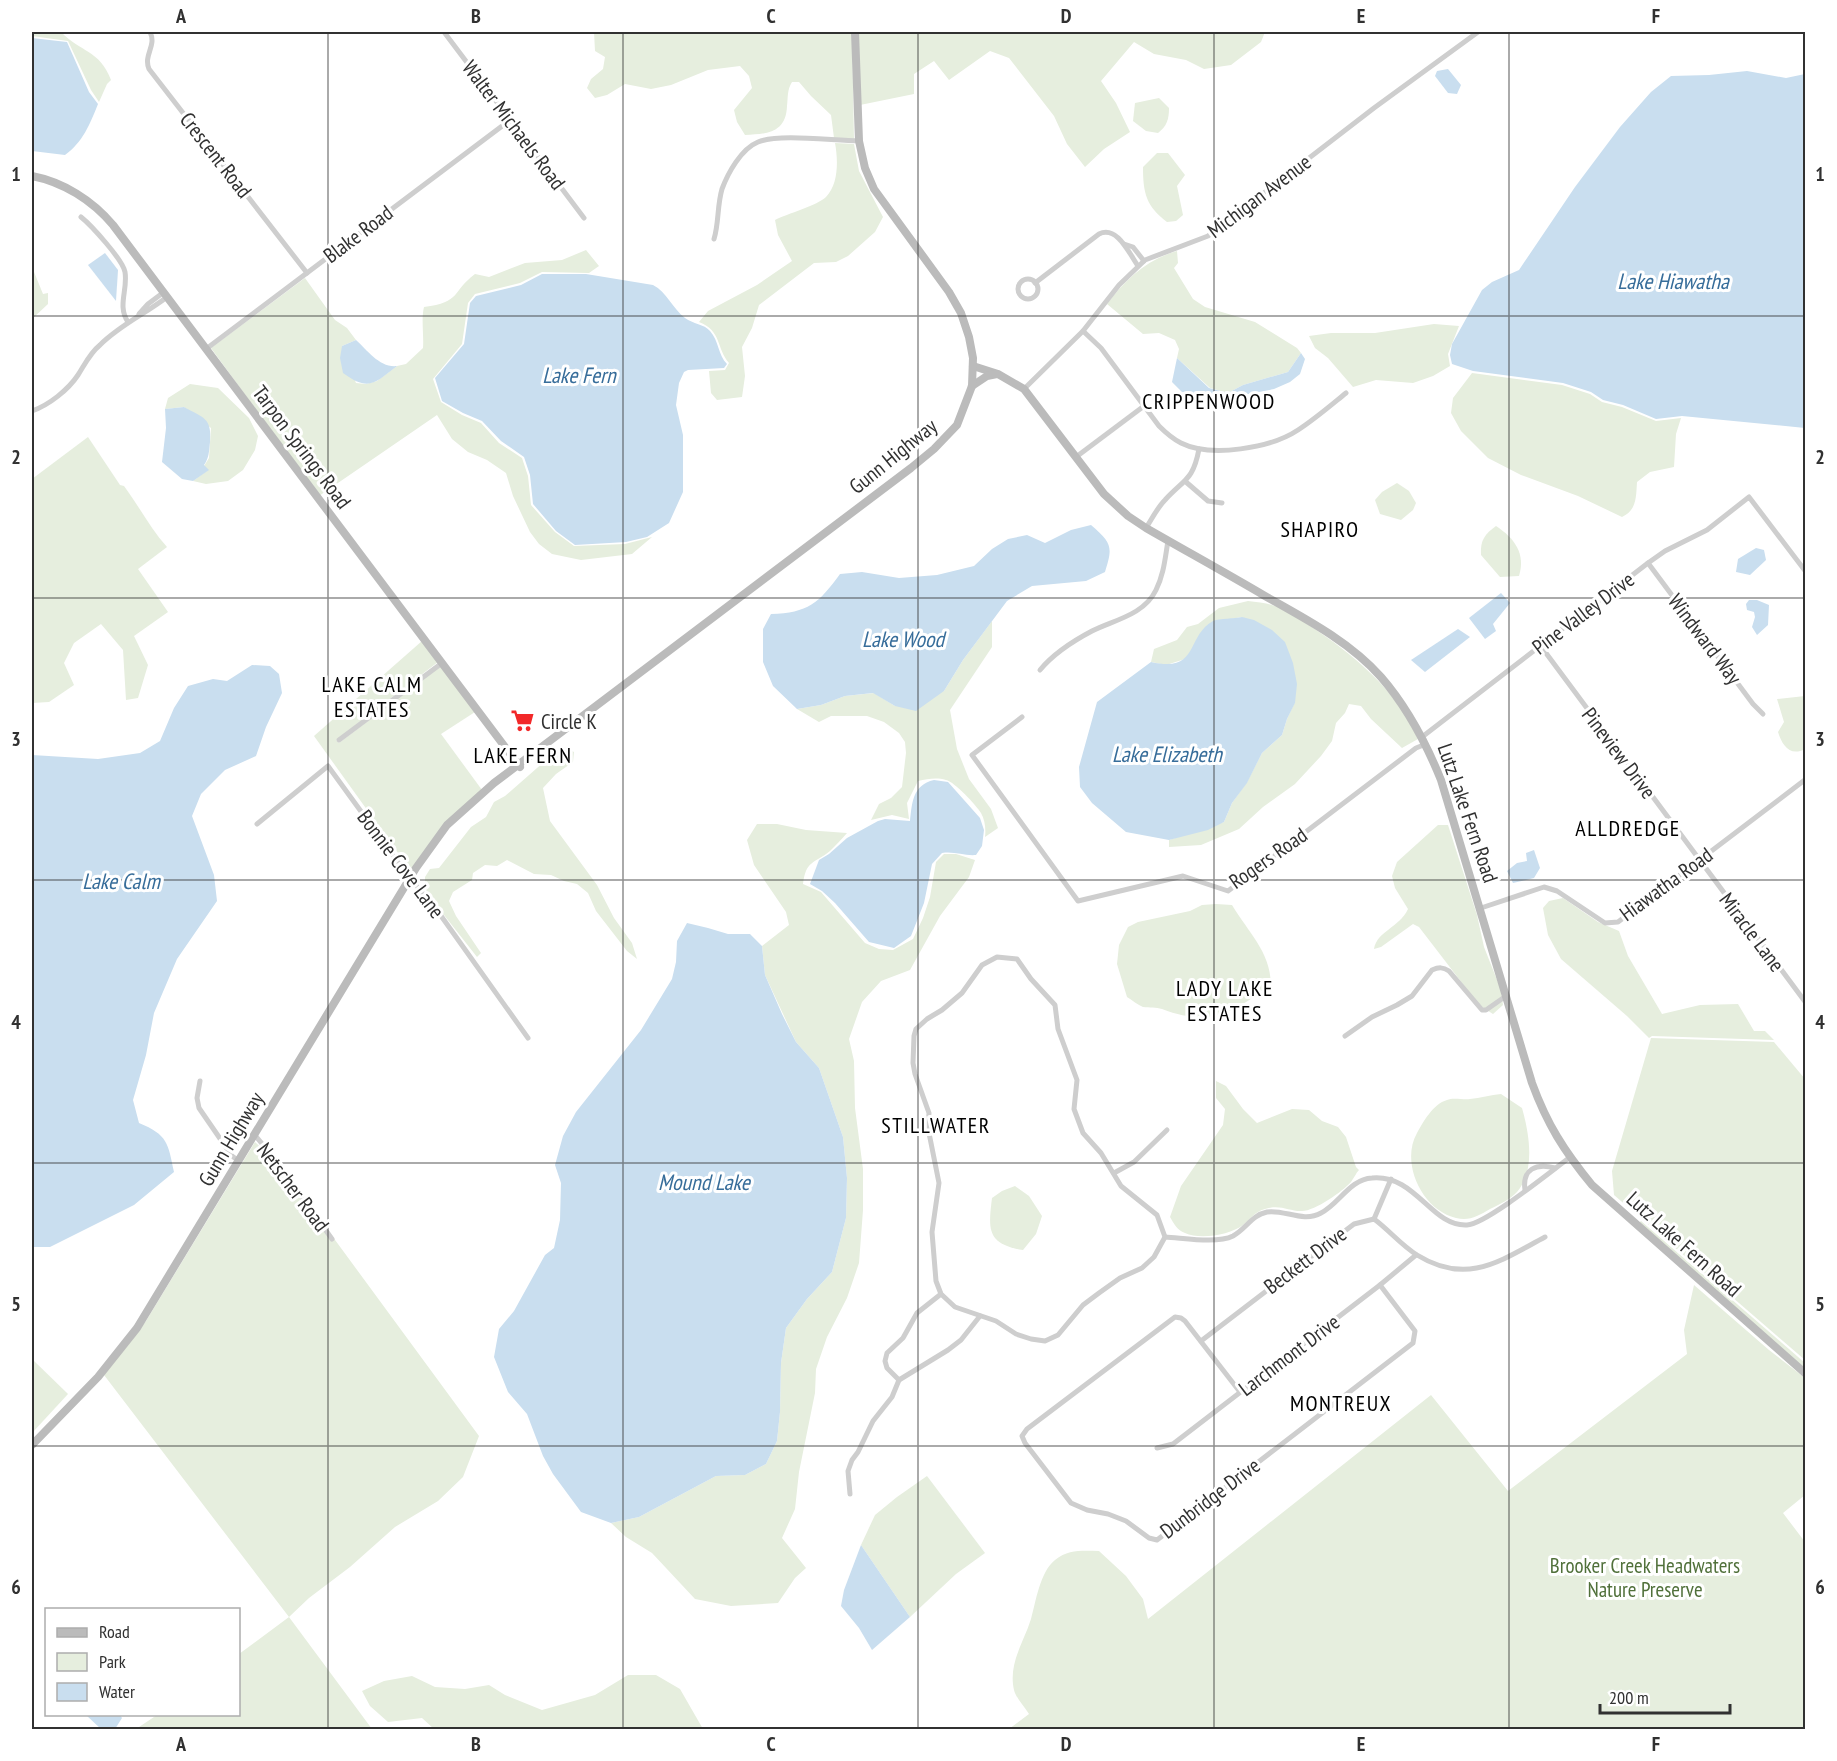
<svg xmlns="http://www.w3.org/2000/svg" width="1837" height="1761" font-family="'PT Sans Narrow',sans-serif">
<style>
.green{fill:#e6eede}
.water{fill:#c9deef}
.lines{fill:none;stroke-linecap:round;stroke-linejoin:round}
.street{stroke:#cecece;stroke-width:5}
.secondary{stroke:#bbb;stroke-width:8}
.grid{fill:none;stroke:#313131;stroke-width:1.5;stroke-opacity:0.55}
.labels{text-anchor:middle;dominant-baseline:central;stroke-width:6;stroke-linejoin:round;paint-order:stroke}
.street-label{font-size:21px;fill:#313131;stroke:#fff}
.poi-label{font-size:21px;fill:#313131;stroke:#fff;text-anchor:start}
.park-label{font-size:21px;fill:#50703a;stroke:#fff}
.water-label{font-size:22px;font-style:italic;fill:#376d9a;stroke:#fff}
.neighbourhood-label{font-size:22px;letter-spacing:1.5px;fill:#000;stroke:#fff}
.neatline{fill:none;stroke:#313131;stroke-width:2}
.grid-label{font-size:20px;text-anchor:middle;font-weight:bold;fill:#313131}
</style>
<rect width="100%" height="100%" fill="#fff"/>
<g class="green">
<path d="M32,32H61C80,52 100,50 111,80L107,84L99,102L91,90L68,41L32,36Z"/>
<path d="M594,32H852L854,140L834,138L831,115L811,96L799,82H792C787,90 788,97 787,106C786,133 767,134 745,135L737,122L734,110L752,88L749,76L740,66L708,70L671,85L651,89L625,84L607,95L595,98L587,88L591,79L603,69L605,57L595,51Z"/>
<path d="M857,32H1265L1261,42L1231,65L1204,69L1186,60L1154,54L1134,42L1101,81L1116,103L1130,132L1104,149L1085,167L1067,144L1054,116L1009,58L990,51L949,80L934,61L914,74V94L860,105Z"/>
<path d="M1159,98L1169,108C1169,119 1167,126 1158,133L1146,131L1133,121L1135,103Z"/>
<path d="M835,143L854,144L859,171L883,217L875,232L848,256L836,262L814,263L759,305L752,328L742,347L745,376L742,397L717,400L711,393L709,371L725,370L729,363C716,348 722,331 699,322L708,311L757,285L792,261L778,235L775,220C787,214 818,205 826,197C839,184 838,159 835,143Z"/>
<path d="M1157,153H1168L1185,175L1177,186L1183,215L1176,221L1167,222C1146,206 1143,193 1143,167Z"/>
<path d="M586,250L599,266L589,273L542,272L520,283L475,294L468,303L462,344L433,379L441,402L462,415L481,423L499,443L522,458L528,476L531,505L555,532L574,546L625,544L652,537L632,554L581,560L552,554L539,544L530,532L513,496L506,473L487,460L468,452L452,439L437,415L319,496L211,348L305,278L335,320L347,328L356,340L342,346L356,383L366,384L377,381L397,366L406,364L423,348C424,335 421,319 424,307C462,302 451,292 475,274L489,277L525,263L562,260Z"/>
<path d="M1177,251L1178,263L1174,268L1193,299L1205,307L1255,322L1297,348L1301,353L1288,372L1243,385L1228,393L1210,388L1177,358L1179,349L1175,340L1159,333L1143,334L1107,304C1126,279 1146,260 1177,251Z"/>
<path d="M32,267L43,294L48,293V304L32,319Z"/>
<path d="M1434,324L1459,326L1448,354L1450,366L1433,376L1413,383L1376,380L1353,387L1328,358L1315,348L1309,336L1331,333H1375Z"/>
<path d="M1472,373L1562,385L1590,394L1602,402L1622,407L1656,421L1681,418L1676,434L1674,467L1650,472L1637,482C1636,497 1637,510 1622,517L1578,496L1521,475L1488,458L1461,431L1451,413L1453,398Z"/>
<path d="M190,384L218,388L249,418L258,436L255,450L243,470L228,481L206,484L193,481L208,470L204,466L209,458L211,428L184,407L165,409L168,398Z"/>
<path d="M88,437L120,485L124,486C139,506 150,528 167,547L138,569L168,612L134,636L148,665L138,698L126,700L123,650L101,624L74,643L64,663L74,685L49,702L32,703V479Z"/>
<path d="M1397,483L1409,491L1416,503L1413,510L1401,520L1380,514L1375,500L1382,492Z"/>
<path d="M1496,526C1514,538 1526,553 1519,576L1500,577L1481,555C1480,540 1485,534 1496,526Z"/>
<path d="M1248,601C1257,602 1267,603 1275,606C1287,609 1297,617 1307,624C1352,653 1396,689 1418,739L1402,748L1371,719L1361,706L1349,704L1345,713L1336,723L1332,741L1321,756L1295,784L1263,807L1239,829L1201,845L1169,847V840L1224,822L1232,803L1247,782L1262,753L1282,735L1287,719L1295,702L1242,617L1230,619L1194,647L1185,659L1166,665L1151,662L1154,649L1177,640L1187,627L1198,624L1219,608Z"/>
<path d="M992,621V647L950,710L957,749L969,779L991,809L998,828L985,837C986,829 985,820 981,813C976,805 955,782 946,780C936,777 928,779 918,781L907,803L909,819L892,815L871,820L879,804L891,798L902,787L906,753L905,742L899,733L884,722L867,716H831L819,722L797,709L821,705L845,696L874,693L895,706L944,691L963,660Z"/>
<path d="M422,641L438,662L336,740L339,743L441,666L475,712L441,734L482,790L411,871L314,736Z"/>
<path d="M1805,696V749C1790,757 1782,745 1778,732L1784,722L1777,699Z"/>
<path d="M565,747L574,752L573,762L556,774L543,788L550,821L597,885L614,918L632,943L637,959L627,951L596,911L588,893L577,884L564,881L551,875L534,874L507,860L497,866L485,865L473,873L472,880L453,892L449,901L456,916L481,953L477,957L444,915L430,901L425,886V877L430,869L439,868L471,827L486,817L494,802L505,796L553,754Z"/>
<path d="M757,824H777L806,830L847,833C842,839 836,845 830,851C814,864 806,860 803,884L821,892L865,943L879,949L893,950L913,939L923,918L930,897L936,862L944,854H956L975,860L969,877L940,916L910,970L881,981L862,1002L849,1039L854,1061L855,1108L863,1169V1210L859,1263L847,1298L827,1337L816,1369L815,1393L799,1472L795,1509L782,1538L806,1568L795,1578L778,1603L731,1606L695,1599L652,1553L626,1537L611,1523L639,1517L716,1476L745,1475L766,1464L777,1441L780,1412L781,1363L786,1328L807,1299L832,1272L846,1218L847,1178L843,1137L819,1068L796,1042L765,975L762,946L789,925L786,912L754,865L747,840Z"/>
<path d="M1438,825H1448L1477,915L1484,947L1501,990L1503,1005L1493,1014L1479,1005L1419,927L1413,924L1381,947L1374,949C1377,931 1399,928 1408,909L1395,888L1392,876L1397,862Z"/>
<path d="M1563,898L1598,922L1619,931L1628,956L1662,1014L1700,1005L1738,1004L1754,1031H1765L1774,1040L1652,1036L1649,1038L1627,1016L1561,959L1548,935L1543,908L1549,901Z"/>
<path d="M1216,904L1232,905C1248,932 1270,951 1271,984C1233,1014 1209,1027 1162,1009C1156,1007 1150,1008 1143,1007C1138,1005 1132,1000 1127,997L1117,964L1119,945L1128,927L1138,922L1190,911L1202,905Z"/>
<path d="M1651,1038L1774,1042L1805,1079V1360L1614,1195L1612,1171Z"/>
<path d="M1216,1081L1226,1086L1243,1109L1257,1123L1292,1109L1309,1110L1322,1121L1338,1127L1346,1137L1356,1167L1359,1170C1356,1173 1354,1178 1351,1182C1343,1191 1314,1212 1301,1211C1288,1211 1280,1204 1265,1209C1254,1212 1251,1219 1243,1225C1230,1235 1200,1240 1185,1233C1177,1230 1174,1224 1170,1217L1181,1186L1223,1125L1225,1109L1216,1098Z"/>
<path d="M1501,1094L1522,1108C1529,1133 1536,1170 1517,1192C1511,1199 1498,1205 1490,1209C1478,1216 1470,1221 1456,1218C1422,1210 1400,1163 1417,1133C1423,1122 1433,1104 1447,1100C1453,1097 1463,1100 1470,1099C1480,1098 1491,1095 1501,1094Z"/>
<path d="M255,1142L280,1165L479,1436L463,1477L438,1501L395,1527L350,1567L309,1598L289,1617L372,1729H136L157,1715L238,1714L239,1654L289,1617L104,1375L146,1321Z"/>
<path d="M1015,1186L1029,1196L1042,1216L1036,1234L1023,1250C987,1244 988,1230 992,1198L1002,1191Z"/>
<path d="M1641,1221L1805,1363V1371L1639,1223Z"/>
<path d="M1694,1285L1769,1350L1805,1378V1495L1783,1513L1805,1542V1729H1009L1029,1714C1024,1706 1016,1698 1014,1690C1008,1663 1024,1642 1031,1619C1036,1601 1040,1572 1055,1560C1069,1549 1082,1551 1099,1551L1126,1576L1143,1599L1148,1619L1431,1395L1508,1491L1687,1354L1684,1330Z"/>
<path d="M32,1359L68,1394L32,1433Z"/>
<path d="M927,1476L985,1553L956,1574L910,1617L861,1545L875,1515L897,1497Z"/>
<path d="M628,1675H656L680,1689L703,1729H434L422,1718L388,1722L370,1706L362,1691L384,1681L412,1676L435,1687L465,1689L489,1685L505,1695L542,1710L595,1695Z"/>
</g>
<g class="water">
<path d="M32,38L67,42L89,92L98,104C90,124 83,142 65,155L32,151Z"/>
<path d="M1448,69L1461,85L1457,94L1448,93L1435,76L1437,71Z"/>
<path d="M1747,71L1786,78L1805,74V428L1682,416L1656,419L1623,405L1603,400L1591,392L1563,383L1473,371L1452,364L1450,355L1452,344L1482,290L1492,282L1519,270L1575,187L1620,127L1651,92L1671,76L1709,75Z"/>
<path d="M105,253L118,270L116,301L88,265Z"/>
<path d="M542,274H586L653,285C667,292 672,308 685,318C693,324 704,324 710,331C719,341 718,355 727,364L724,368L688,370L684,372L679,383L676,405L683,435V492L669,523L647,537L626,542L575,545L556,531L533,504L530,475L524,457L501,441L482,421L463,413L442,401L435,378L464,344L470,303L476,296L521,285Z"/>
<path d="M356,340C368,351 380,368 397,366C375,383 369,392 343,373L340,358L342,346Z"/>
<path d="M1301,353L1305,359L1300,374L1290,382L1274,389L1238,396L1227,403H1216L1202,396L1182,392L1172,382L1177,358L1209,388L1228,393L1243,385L1288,372Z"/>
<path d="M184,407C204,418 212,418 210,442C209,452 209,458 204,465L209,470L193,481L182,479L162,462L166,428L165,409Z"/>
<path d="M1091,525C1112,543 1113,547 1105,572L1086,581L1032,586L1007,601L963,660L944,691L916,711L895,706L873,693L845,696L821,705L797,709L773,686L763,662V629L771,614C808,613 819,603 840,574L862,572L899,578L937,575L974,566L992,549L1008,539L1027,535L1045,543L1071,530Z"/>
<path d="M1756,548L1764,550L1766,560L1750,575L1736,572L1738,559Z"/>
<path d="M1501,593L1510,603L1493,624L1496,631L1485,639L1469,618Z"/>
<path d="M1749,600H1757L1769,605L1768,625L1757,635L1752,627L1755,617L1754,612L1747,610L1746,604Z"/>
<path d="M1242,617L1254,620L1272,630L1285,642L1293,663L1297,684L1295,703L1287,719L1282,735L1262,753L1247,783L1232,803L1224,822L1208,830L1169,840L1126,832L1092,803L1080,787L1079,767L1097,702L1151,662C1200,673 1185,637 1213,621C1220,618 1234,619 1242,617Z"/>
<path d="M1458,629L1470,637L1425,672L1411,660Z"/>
<path d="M252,665L270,666L279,674L282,693L266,727L256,756L225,770L201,794L192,816L214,875L217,901L177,959L154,1013L146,1055L133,1100L139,1123C168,1135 168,1143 174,1172L134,1205L50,1247H32V755L98,759L140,753L160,741L174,708L188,686L213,679L227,681Z"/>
<path d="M934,780L948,782L980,818L984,830L982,846L976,855C964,856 954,851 942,853L932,864L924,903L911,936L894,948L869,942L835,903L822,891L810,884L819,860L829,854L847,838L878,821L885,819L910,821C912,804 912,785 934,780Z"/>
<path d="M1534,850L1540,868L1534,878L1513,883L1507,871L1517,863L1527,861L1526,853Z"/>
<path d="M687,923L708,928L728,934H750L762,946L765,975L782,1014L796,1042L819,1068L843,1137L847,1178L846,1218L832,1272L807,1299L786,1328L781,1363L780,1412L777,1441L766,1464L745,1475L716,1476L639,1517L611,1523L581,1512L553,1474L543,1456L527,1414L508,1392L494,1357L499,1329L514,1311L545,1255L554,1248L560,1220L561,1183L555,1165L563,1136L576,1112L641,1030L672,979L676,962L677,941Z"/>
<path d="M861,1545L910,1617L872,1650L859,1628L841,1606L844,1590Z"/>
<path d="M86,1715H120L122,1718L115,1729H101Z"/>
</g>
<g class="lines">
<g class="street">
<path d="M150,32C157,46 143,55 149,69L307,273"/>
<path d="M444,32L584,218"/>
<path d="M81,217C91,225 123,260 125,272C128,290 117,306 128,322"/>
<path d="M714,239C719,223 717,206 722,189C728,173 741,149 758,142C779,133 834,141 859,141"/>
<path d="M1124,244L1133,247L1144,261"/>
<circle cx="1028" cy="289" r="10"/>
<path d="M1035,283L1099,234C1117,225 1129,253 1138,266"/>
<path d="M139,314L148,304L164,292"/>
<path d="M1083,331L1101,348L1159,426C1166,433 1173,439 1181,443C1211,458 1271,448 1298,430C1315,419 1330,406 1346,393"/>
<path d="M206,349L510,120"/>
<path d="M1024,389L1083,331L1119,285L1145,260L1208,236L1374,108L1478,32"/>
<path d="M32,411C49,405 68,390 78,375C85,364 90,353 100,345C120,325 145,314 167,297"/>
<path d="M1076,457L1144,406"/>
<path d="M1186,482L1208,501L1222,503"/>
<path d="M1146,528C1152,519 1157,508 1165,500C1184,479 1193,481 1199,449"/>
<path d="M1648,563L1753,704L1763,714"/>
<path d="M1540,645L1806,1003"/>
<path d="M1040,670C1054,653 1073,641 1092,631C1114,620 1144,615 1156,590C1164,574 1165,558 1168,541"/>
<path d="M1022,717L972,755L1078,901L1183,876L1228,891L1416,748L1426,744"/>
<path d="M1422,737L1648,563L1665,551L1707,530L1749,497L1806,572"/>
<path d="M339,740L442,663"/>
<path d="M257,824L328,766L405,872L439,913L528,1038"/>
<path d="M1481,908L1544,887L1557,891L1605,923L1618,922L1806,779"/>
<path d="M997,957L1017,959L1031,979L1055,1005L1058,1029L1077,1080L1074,1109L1083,1133L1101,1153L1121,1186L1157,1215L1165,1237L1154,1257L1142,1268L1120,1278L1099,1293L1083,1305L1058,1335L1045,1341L1031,1339L1016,1334L996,1321L955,1307L941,1294L936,1281L932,1232L939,1183L928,1128L929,1113L915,1074L913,1063L914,1036L916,1029L927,1019L942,1010L962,993L982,965Z"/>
<path d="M1345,1036L1372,1017L1397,1005L1412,996L1432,970C1439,967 1443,967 1449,971L1482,1010H1486L1506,996"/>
<path d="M200,1081L197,1098L199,1108L232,1156L239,1161"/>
<path d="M254,1134L274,1158L332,1239"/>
<path d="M1114,1173L1134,1162L1167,1130"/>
<path d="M1525,1190C1522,1169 1536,1163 1555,1168"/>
<path d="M1374,1219L1391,1179"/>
<path d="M1165,1237C1184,1238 1217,1244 1233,1236C1246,1229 1252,1215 1267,1212C1284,1209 1303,1223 1321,1213C1339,1204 1350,1179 1372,1178C1416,1174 1431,1227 1467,1225C1486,1224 1550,1172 1569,1158"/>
<path d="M941,1294L917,1313L903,1338L887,1353L885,1361L887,1368L899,1380L948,1350L961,1340L980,1316"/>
<path d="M1201,1341L1354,1224L1374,1219C1389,1230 1401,1245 1417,1255C1467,1286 1500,1261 1545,1237"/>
<path d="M1240,1392L1185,1321L1181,1318L1175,1317L1027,1429L1022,1436L1025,1443L1071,1503L1087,1510L1108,1514L1126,1521L1149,1538L1157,1540L1413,1343L1415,1331L1380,1285"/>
<path d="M1157,1448L1173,1444L1380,1285L1416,1255"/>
<path d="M850,1494L848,1471L852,1460L858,1452L873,1421L892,1397L899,1380"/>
</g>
<g class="secondary">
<path d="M32,176C63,182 92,200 113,225L520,767"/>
<path d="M973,366L998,374L1024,389L1104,494L1128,516L1146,528C1186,551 1226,573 1265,596C1306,619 1350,642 1381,677C1408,708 1426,743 1441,780L1532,1083C1547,1124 1564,1151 1592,1185L1806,1374"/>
<path d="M972,386L987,376L997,374"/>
<path d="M32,1445L98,1377L137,1328L416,868L447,825L494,783L911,468L934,449L957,425L972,386L973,358L969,337L961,313L949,292L874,189L865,168L859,141L855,32"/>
</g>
</g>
<path class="grid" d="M328,32V1730M623,32V1730M918,32V1730M1214,32V1730M1509,32V1730M32,316H1806M32,598H1806M32,880H1806M32,1163H1806M32,1446H1806"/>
<defs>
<symbol id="supermarket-bare" viewBox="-9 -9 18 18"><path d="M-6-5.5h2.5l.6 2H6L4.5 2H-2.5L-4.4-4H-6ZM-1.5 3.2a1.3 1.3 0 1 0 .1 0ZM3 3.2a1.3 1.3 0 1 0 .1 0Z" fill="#f22829" stroke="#fff" stroke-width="2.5" paint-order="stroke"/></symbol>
</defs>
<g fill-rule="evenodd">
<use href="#supermarket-bare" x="506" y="704" width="33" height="33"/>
</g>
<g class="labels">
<g class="street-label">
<text transform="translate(514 125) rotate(53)">Walter Michaels Road</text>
<text transform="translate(216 155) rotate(52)">Crescent Road</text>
<text transform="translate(1259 196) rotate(-37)">Michigan Avenue</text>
<text transform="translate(358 234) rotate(-37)">Blake Road</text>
<text transform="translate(302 447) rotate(53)">Tarpon Springs Road</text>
<text transform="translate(893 456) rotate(-39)">Gunn Highway</text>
<text transform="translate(1583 613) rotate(-37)">Pine Valley Drive</text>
<text transform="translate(1705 639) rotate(53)">Windward Way</text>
<text transform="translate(1619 753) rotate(53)">Pineview Drive</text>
<text transform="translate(1468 813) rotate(71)">Lutz Lake Fern Road</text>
<text transform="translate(1268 858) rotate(-35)">Rogers Road</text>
<text transform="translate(401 864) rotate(53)">Bonnie Cove Lane</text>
<text transform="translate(1666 884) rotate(-36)">Hiawatha Road</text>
<text transform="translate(1752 932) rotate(53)">Miracle Lane</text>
<text transform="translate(231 1139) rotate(-59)">Gunn Highway</text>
<text transform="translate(293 1187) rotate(53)">Netscher Road</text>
<text transform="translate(1684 1244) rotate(42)">Lutz Lake Fern Road</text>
<text transform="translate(1305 1260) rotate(-37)">Beckett Drive</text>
<text transform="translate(1289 1355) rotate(-37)">Larchmont Drive</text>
<text transform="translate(1210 1498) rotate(-37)">Dunbridge Drive</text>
</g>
<g class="poi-label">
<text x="541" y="721">Circle K</text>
</g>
<g class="park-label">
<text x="1645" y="1565">Brooker Creek Headwaters<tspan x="1645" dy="24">Nature Preserve</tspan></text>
</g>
<g class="water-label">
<text x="1673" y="281">Lake Hiawatha</text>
<text x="579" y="375">Lake Fern</text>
<text x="903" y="639">Lake Wood</text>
<text x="1167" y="754">Lake Elizabeth</text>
<text x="121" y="881">Lake Calm</text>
<text x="704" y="1182">Mound Lake</text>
</g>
<g class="neighbourhood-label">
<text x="1209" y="401">CRIPPENWOOD</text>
<text x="1320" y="529">SHAPIRO</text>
<text x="372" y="684">LAKE CALM<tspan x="372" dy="25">ESTATES</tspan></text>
<text x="523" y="755">LAKE FERN</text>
<text x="1628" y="828">ALLDREDGE</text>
<text x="1225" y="988">LADY LAKE<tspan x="1225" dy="25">ESTATES</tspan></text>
<text x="936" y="1125">STILLWATER</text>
<text x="1341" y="1403">MONTREUX</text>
</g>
</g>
<rect width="1837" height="1761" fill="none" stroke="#ffffff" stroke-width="66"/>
<rect x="45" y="1608" width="195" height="108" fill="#ffffff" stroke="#adadad" stroke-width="1.5"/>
<rect x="57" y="1628" width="30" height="9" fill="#bbbbbb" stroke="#adadad" stroke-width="1.5"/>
<text x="99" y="1638" font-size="18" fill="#313131">Road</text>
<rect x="57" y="1653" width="30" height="18" fill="#e6eede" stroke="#adadad" stroke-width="1.5"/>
<text x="99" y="1668" font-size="18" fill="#313131">Park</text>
<rect x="57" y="1683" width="30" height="18" fill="#c9deef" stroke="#adadad" stroke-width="1.5"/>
<text x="99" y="1698" font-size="18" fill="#313131">Water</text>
<path d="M1600 1704v9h130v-9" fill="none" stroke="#313131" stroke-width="3"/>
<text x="1609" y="1704" font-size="18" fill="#313131" stroke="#ffffff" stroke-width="4.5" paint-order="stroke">200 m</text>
<rect x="33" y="33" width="1771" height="1695" class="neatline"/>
<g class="grid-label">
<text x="181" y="23">A</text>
<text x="476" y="23">B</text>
<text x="771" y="23">C</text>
<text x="1066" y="23">D</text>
<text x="1361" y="23">E</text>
<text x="1656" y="23">F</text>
<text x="16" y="181">1</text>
<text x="1820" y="181">1</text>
<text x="16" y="464">2</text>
<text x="1820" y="464">2</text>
<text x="16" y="746">3</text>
<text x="1820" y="746">3</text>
<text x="16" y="1029">4</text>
<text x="1820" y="1029">4</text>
<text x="16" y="1311">5</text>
<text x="1820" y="1311">5</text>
<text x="16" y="1594">6</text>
<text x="1820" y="1594">6</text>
<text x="181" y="1751">A</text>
<text x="476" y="1751">B</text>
<text x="771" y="1751">C</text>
<text x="1066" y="1751">D</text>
<text x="1361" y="1751">E</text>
<text x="1656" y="1751">F</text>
</g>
</svg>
